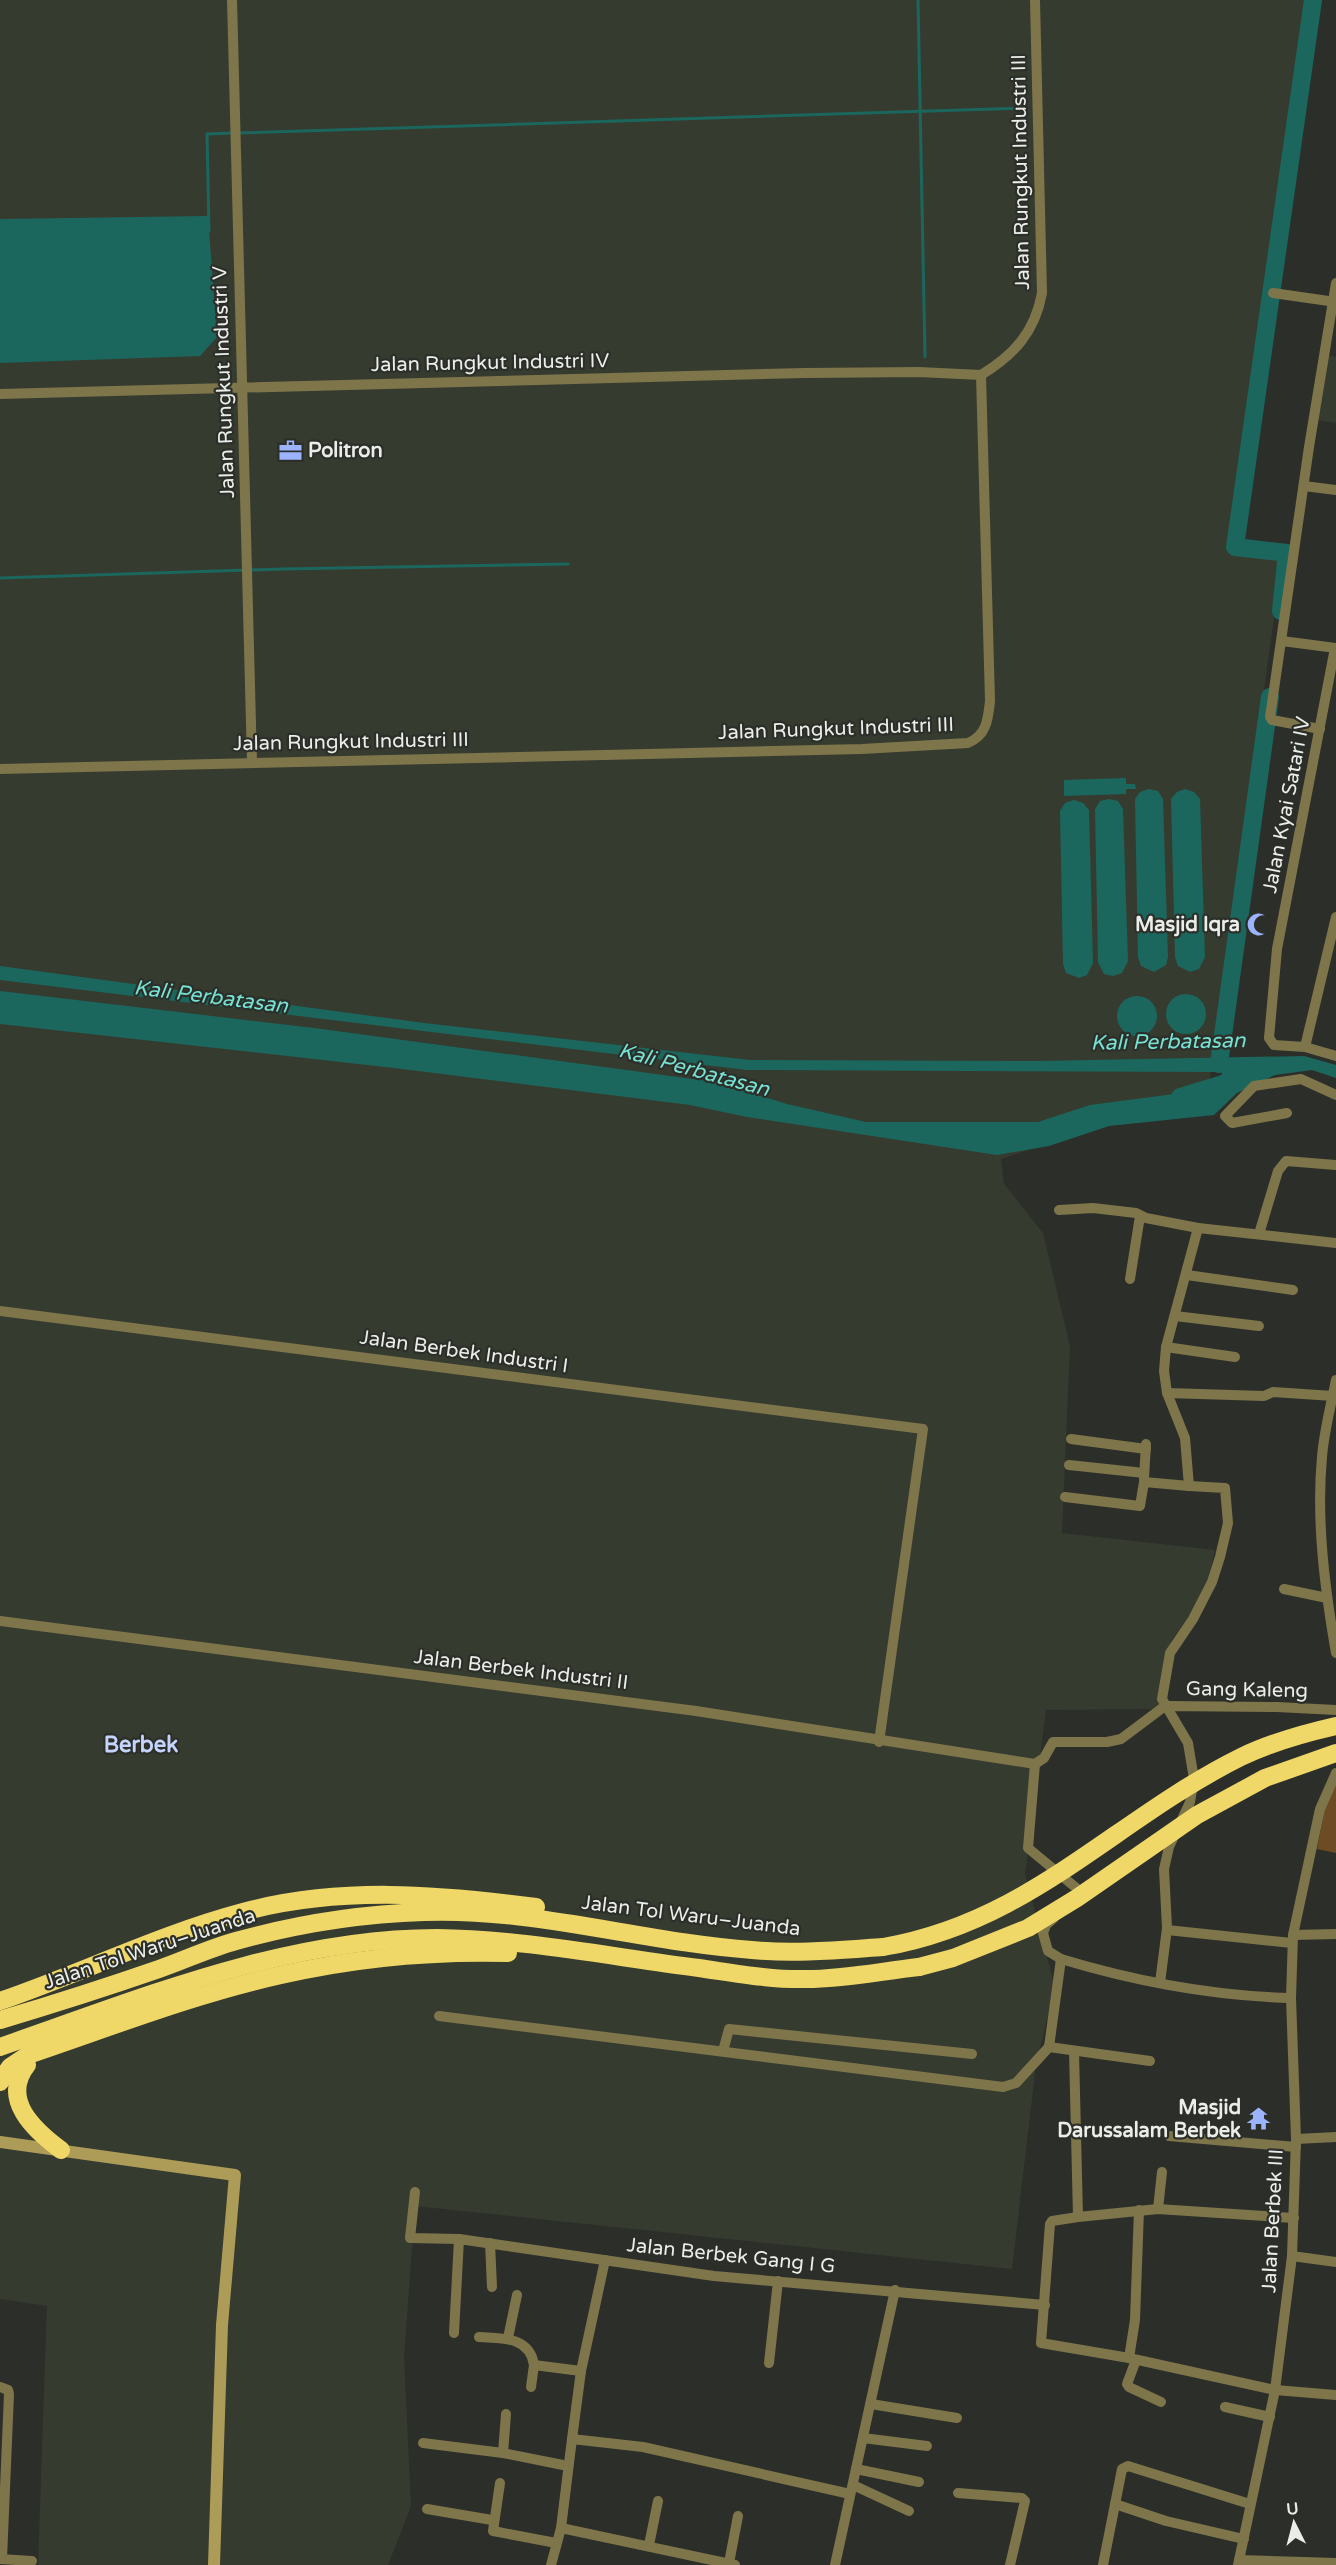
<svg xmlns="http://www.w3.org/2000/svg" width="1336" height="2565" font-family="'Varela Round',sans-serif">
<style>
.built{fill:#363b30}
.green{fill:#6d4c25}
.water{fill:#1b675e}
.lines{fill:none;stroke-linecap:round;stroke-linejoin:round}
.stream{stroke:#1b675e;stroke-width:3}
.river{stroke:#1b675e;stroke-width:18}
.street{stroke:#7e754b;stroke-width:10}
.secondary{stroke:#ac9c58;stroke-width:12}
.highway{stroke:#efd768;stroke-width:18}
.highway-bridge{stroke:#efd768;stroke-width:18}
.labels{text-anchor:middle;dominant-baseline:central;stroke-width:4.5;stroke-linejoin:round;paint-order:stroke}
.street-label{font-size:20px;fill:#ebede9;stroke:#2c2f29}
.poi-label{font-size:20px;font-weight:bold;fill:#ebede9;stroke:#2c2f29;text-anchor:end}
.water-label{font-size:21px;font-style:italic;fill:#76e2d3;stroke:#2c2f29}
.quarter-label{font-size:22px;font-weight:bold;fill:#c5d4fd;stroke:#2c2f29}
</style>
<rect width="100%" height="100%" fill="#2c2f29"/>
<g class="built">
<path d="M0,0H1312L1300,89L1228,550L1283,554L1208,1090L1001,1159L1004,1184L1043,1233L1070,1346L1062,1533L1215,1550L1205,1594L1171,1641L1158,1709L1046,1710L1025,1874L1055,1987L1036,2064L1012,2269L415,2206L404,2357L411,2506L388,2565H38L47,2306L0,2299Z"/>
<path d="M1325,355L1336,357V423L1316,420Z"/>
</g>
<path class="green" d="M1336,1782V1853L1317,1849L1328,1793Z"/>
<g class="water">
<path d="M208,216L217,337L200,356L0,363V219Z"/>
<path d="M1126,778V784H1135L1136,789H1126V794L1064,796V780Z"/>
<path d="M1149,789L1158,791L1163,799L1168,957L1166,965L1154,972L1141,966L1138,957L1135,799L1140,792Z"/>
<path d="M1185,789L1194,792L1200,799L1205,957L1199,969L1190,972L1178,966L1175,957L1171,799L1177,792Z"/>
<path d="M1109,799L1118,801L1123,809L1128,961L1122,973L1113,976L1104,974L1098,962L1095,809L1100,801Z"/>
<path d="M1074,800L1083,803L1089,810L1093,963L1087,975L1079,978L1066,973L1063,964L1060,811L1065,803Z"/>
<path d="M0,966L424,1023L750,1060L1039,1061L1304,1056L1336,1065V1078L1312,1070L1275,1075L1237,1093L1214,1115L1109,1126L1049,1146L997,1155L747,1117L690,1105L394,1068L0,1024V991L314,1028L715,1082L787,1104L866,1122H1038L1090,1105L1220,1088L1222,1072L747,1070L0,980Z"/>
<circle cx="1186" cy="1014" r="20"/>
<circle cx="1137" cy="1016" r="20"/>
</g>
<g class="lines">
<g class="stream">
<path d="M918,0L925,357"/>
<path d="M239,133L1025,108"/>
<path d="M209,231L207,134L232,133"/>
<path d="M0,578L282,569L568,564"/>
</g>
<g class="river">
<path d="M1281,611L1287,553L1235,547L1313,0"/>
<path d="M1219,1064L1270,697"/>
<path d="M1180,1097L1242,1078"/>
</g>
<g class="street">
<path d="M232,0L252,762"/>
<path d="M1273,293L1336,302"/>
<path d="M0,394L805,373L919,372L981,375"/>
<path d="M1304,486L1336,490"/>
<path d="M1282,641L1336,648"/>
<path d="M1335,648L1277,949L1269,1038L1274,1045L1305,1047L1336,1056"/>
<path d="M1320,729L1272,720L1270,717L1309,447L1336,283"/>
<path d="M0,769L862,749L968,743C987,735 988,719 990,701L981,375C1014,355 1035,332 1042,293L1035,0"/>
<path d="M1305,1047L1336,917"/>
<path d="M1287,1113L1232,1123L1225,1116L1254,1086L1301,1079L1336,1095"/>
<path d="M1059,1210L1093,1208L1136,1213L1146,1218L1198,1228L1336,1243"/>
<path d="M1259,1234L1278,1171L1286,1161L1336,1165"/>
<path d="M1187,1275L1293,1290"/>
<path d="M1130,1279L1140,1216"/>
<path d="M0,1311L923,1429L879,1742"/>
<path d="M1175,1316L1259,1326"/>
<path d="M1166,1347L1235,1357"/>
<path d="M1336,1380C1331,1405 1324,1431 1322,1457C1316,1521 1325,1590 1336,1653"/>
<path d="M1167,1393L1264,1396L1273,1392L1333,1396"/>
<path d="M1071,1439L1146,1449"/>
<path d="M1069,1465L1144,1473"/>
<path d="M1144,1478L1146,1444"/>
<path d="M1065,1497L1140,1506L1144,1482L1189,1486"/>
<path d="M1284,1589L1327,1598"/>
<path d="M0,1621L696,1711L1035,1764"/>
<path d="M1035,1764L1028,1848L1086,1896"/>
<path d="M1035,1764L1044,1758L1053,1742H1107L1121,1739L1165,1706L1277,1707L1336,1710"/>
<path d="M1054,1918L1046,1925L1043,1933L1048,1951L1061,1959C1134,1981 1214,1996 1291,1998"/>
<path d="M1167,1930L1292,1943"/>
<path d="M1293,1935L1336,1934"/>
<path d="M1160,1983L1167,1928L1164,1869L1169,1847L1190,1802L1194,1779L1188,1743L1162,1699L1170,1653L1193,1619L1212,1582L1220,1557L1228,1523L1225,1488L1189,1486L1185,1438L1167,1393L1164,1371L1166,1347L1198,1228"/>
<path d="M439,2016L1003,2087L1016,2083L1049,2047"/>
<path d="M1049,2047L1150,2061"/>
<path d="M1049,2047L1061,1959"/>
<path d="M723,2051L729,2029L972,2054"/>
<path d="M1074,2051L1078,2217L1052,2221L1050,2224L1041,2343L1129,2358"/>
<path d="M1169,2136L1296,2147"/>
<path d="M1296,2139L1336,2137"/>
<path d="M415,2192L410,2238L459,2239"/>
<path d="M1158,2209L1162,2172"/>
<path d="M1139,2210L1135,2320L1129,2358L1275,2390L1336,2395"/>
<path d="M1078,2217L1158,2209L1294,2218"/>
<path d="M490,2243L492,2287"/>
<path d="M1292,2256L1336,2262"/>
<path d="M454,2333L459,2239L714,2276L1045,2305"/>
<path d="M479,2337C503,2338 530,2337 534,2365L581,2371"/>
<path d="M508,2338L517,2295"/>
<path d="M1136,2360L1127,2384L1129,2387L1161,2402"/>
<path d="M769,2363L778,2281"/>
<path d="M0,2387L8,2390L9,2394L2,2559"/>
<path d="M531,2387L534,2365"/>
<path d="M871,2404L957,2418"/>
<path d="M1225,2407L1270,2417"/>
<path d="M863,2438L927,2446"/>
<path d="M572,2439L581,2371L605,2260"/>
<path d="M423,2443L503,2453L568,2466"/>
<path d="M503,2453L506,2414"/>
<path d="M856,2469L919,2482"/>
<path d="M500,2483L493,2531L556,2543"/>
<path d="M853,2485L909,2511"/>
<path d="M958,2493L1022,2498L1025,2501L1010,2565"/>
<path d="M1115,2504L1166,2521L1244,2539"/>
<path d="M427,2509L492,2520"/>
<path d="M561,2528L735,2565"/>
<path d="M649,2545L658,2501"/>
<path d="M0,2559L32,2561"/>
<path d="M1239,2560L1336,2563"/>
<path d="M729,2563L738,2516"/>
<path d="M551,2565L561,2528L572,2439L643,2447L850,2494"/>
<path d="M835,2565L895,2290"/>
<path d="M1103,2565L1122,2469L1128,2466L1250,2504"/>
<path d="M1238,2565L1275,2390L1292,2256L1296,2139L1291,1998L1293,1935L1320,1809L1336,1773"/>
</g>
<path class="secondary" d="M0,2142L235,2175L222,2325L214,2565"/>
<g class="highway">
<path d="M0,2001C82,1973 160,1934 243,1912C339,1886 438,1894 536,1907"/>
<path d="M0,2020C54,2004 107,1987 159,1969C185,1960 210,1948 236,1941C297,1924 360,1914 424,1912C534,1908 642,1942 752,1950C796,1954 838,1950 883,1947"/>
<path d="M0,2047C142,1998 285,1938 437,1938C524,1939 612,1957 699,1968C734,1973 771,1980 807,1979C844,1979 882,1971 919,1967"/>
<path d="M27,2065C0,2099 34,2130 61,2150"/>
<path d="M0,2082L10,2067L28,2055C111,2027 195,1994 281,1975C355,1958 432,1951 508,1953"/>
</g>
<g class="highway-bridge">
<path d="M883,1947C1030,1922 1114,1820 1241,1757C1270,1743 1305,1733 1336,1726"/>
<path d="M919,1967L953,1958L1028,1928L1077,1898L1197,1815L1265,1778L1336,1753"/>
</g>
</g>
<defs>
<symbol id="office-bare" viewBox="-9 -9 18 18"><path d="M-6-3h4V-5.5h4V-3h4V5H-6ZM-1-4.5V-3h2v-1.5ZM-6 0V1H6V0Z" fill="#9cb4fd" stroke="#2c2f29" stroke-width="2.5" paint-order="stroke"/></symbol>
<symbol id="mosque-bare" viewBox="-9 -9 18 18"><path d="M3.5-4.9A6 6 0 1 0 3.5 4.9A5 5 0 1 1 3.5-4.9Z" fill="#9cb4fd" stroke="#2c2f29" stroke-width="2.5" paint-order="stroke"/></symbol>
<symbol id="temple-bare" viewBox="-9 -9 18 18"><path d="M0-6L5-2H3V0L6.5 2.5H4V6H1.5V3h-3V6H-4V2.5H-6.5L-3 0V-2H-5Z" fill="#9cb4fd" stroke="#2c2f29" stroke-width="2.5" paint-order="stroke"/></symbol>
</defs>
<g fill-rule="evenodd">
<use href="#office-bare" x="274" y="434" width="33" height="33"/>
<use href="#mosque-bare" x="1242" y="908" width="33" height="33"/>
<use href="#temple-bare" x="1242" y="2102" width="33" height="33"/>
</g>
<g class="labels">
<g class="street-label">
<text transform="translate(1021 172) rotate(-91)">Jalan Rungkut Industri III</text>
<text transform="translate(490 363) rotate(-1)">Jalan Rungkut Industri IV</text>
<text transform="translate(224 382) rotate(-92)">Jalan Rungkut Industri V</text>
<text transform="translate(836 729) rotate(-2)">Jalan Rungkut Industri III</text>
<text transform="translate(351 742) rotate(-1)">Jalan Rungkut Industri III</text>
<text transform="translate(1287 805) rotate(-79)">Jalan Kyai Satari IV</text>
<text transform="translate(464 1352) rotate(8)">Jalan Berbek Industri I</text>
<text transform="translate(521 1670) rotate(7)">Jalan Berbek Industri II</text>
<text transform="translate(1247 1690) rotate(1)">Gang Kaleng</text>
<text transform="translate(691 1916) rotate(7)">Jalan Tol Waru–Juanda</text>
<text transform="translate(150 1949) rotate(-18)">Jalan Tol Waru–Juanda</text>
<text transform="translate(1273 2221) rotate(-87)">Jalan Berbek III</text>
<text transform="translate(731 2256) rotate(6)">Jalan Berbek Gang I G</text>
</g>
<g class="poi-label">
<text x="308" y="451" text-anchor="start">Politron</text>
<text x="1240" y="925">Masjid Iqra</text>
<text x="1241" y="2108">Masjid<tspan x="1241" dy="23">Darussalam Berbek</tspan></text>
</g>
<g class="water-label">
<text transform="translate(211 997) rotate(7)">Kali Perbatasan</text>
<text transform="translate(1168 1042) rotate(-1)">Kali Perbatasan</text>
<text transform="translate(694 1070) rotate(15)">Kali Perbatasan</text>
</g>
<g class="quarter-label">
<text x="141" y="1745">Berbek</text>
</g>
</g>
<g transform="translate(1294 2523) rotate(354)" stroke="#2c2f29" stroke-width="4.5" paint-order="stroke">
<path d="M0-4.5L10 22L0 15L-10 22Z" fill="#ebede9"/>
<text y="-9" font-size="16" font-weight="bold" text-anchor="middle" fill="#ebede9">U</text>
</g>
</svg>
